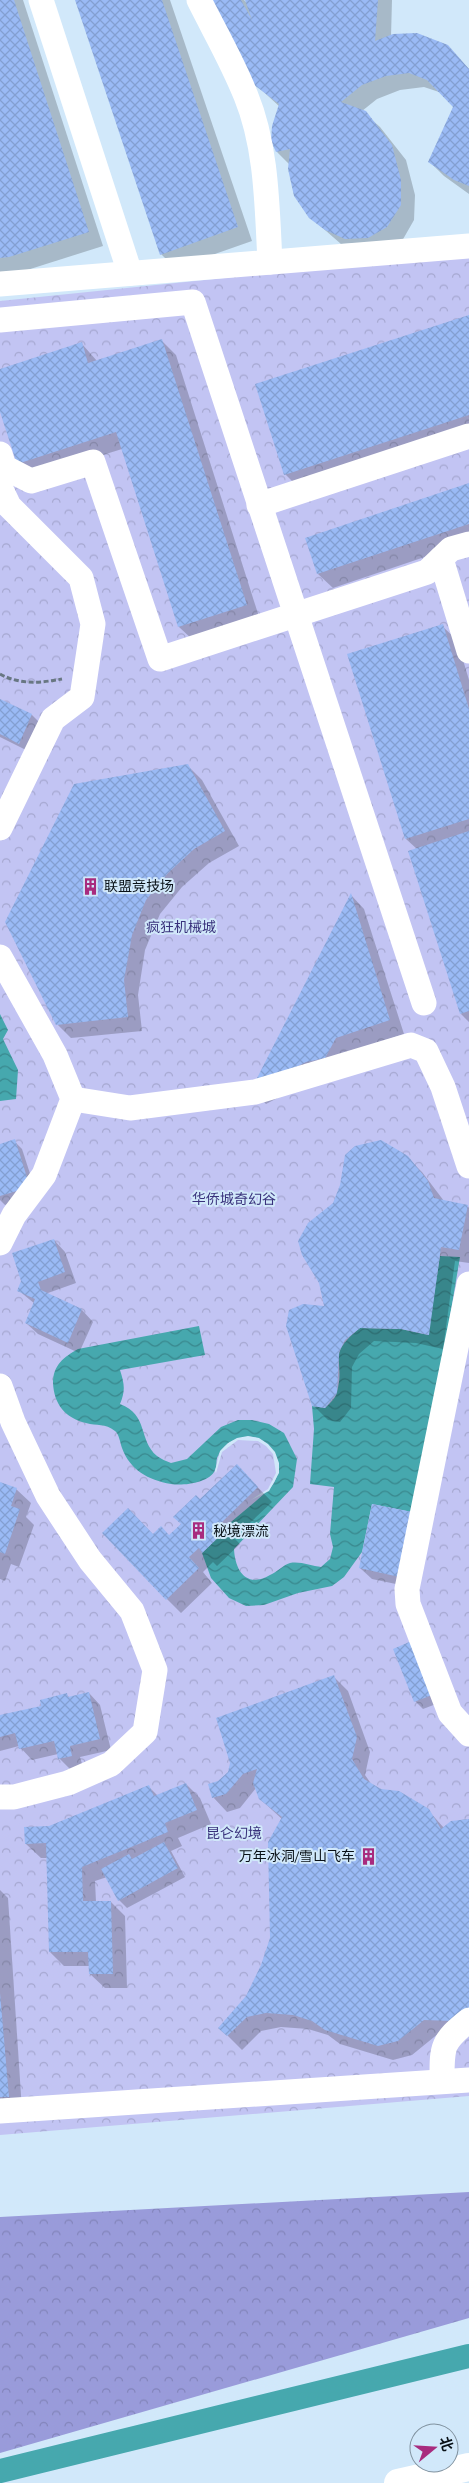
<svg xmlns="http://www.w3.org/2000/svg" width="469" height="2483" font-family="'PT Sans Narrow','Noto Sans SC',sans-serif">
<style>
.forest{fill:url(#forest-crowns)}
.park{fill:url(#park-crowns)}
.water{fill:url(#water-waves)}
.pier{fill:#d1e8fa}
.shadow{fill:#0003}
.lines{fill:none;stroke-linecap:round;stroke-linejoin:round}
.canal{stroke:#46a8ae;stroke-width:24}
.building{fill:url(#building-cross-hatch)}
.path{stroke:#687782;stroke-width:3;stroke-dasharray:5 2.5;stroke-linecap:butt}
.minor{stroke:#fff;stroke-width:25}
.major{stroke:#fff;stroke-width:28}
.labels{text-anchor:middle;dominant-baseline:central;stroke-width:4;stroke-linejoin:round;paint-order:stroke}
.poi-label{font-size:14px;fill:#091117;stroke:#d1e8fa;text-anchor:start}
.park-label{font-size:14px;fill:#39327c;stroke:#d1e8fa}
</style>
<defs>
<pattern id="forest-crowns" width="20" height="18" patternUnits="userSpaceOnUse" patternTransform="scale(1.25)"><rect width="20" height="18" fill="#999bda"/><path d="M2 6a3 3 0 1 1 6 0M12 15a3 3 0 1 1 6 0" fill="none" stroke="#8284ba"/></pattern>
<pattern id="park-crowns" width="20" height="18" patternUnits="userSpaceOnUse" patternTransform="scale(1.25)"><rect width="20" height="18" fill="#c2c4f3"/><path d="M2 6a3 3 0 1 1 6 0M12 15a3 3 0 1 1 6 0" fill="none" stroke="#a5a7d0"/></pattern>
<pattern id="water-waves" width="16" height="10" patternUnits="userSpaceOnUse" patternTransform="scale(1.25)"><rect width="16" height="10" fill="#46a8ae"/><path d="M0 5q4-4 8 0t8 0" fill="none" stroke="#39878d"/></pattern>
<pattern id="building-cross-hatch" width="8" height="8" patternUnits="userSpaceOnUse" patternTransform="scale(1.25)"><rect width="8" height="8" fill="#9abaf5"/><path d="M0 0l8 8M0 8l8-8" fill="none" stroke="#839fd1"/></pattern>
</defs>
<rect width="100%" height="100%" fill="#d1e8fa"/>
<path class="forest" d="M469,2192V2318L0,2453V2217Z"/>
<path class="park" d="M469,253V2096L0,2135V301Z"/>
<g class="water">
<path d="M0,1014L8,1030L3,1039L18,1070L16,1099L0,1101Z"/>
<path d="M440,1256L460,1257L417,1513L372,1504L362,1552L344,1577L332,1586L298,1593L264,1605L246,1606L229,1598L211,1578L202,1553L226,1530L225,1527C240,1514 256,1502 270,1488C289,1469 269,1433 246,1437C233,1439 222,1445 217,1458C216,1462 217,1466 215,1470C210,1483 183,1486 171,1484C148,1480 130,1470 122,1448C120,1442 119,1434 115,1431C105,1423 97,1426 86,1423C65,1418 54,1404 53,1383C53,1365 64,1357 78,1349L199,1326L205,1355L120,1370C124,1383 126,1390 120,1404C149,1415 138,1440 157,1456C161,1459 166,1461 171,1463L187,1459L221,1427L238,1420H252L269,1424L284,1433L297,1459L293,1487L234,1549C235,1570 246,1589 270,1575C277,1572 283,1565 290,1563C300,1561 312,1566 321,1567L330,1559L333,1547L330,1534L334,1487L310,1484L314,1429L312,1406L325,1408C329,1404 336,1398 337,1392C346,1359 325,1356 360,1328L401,1329L428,1335Z"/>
</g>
<path class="pier" d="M248,1436L259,1438L268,1444L275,1452L279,1463V1473L269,1491L251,1500L268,1489L276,1473L273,1454L266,1446L258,1441L238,1440L222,1452L216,1473L215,1471L220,1451L228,1443L237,1438Z"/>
<g class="shadow">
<path d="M0,0H23L103,246L24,271L0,273Z"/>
<path d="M77,0H170L252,241L175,268L161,254Z"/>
<path d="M210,0H244L248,4L246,0H392L391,37L447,46L469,69V194L444,176L430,162L455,107L442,93L424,87L400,90L377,99L362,111L380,127L406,160L415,195L414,220L402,241L341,244L310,217L289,164L277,152L280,107L254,83Z"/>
<path d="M469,316V433L299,488L285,474Z"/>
<path d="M162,341L176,355L260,620L194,641L179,627L122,449L32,477L18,463L0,407V370L82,344L97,361Z"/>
<path d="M469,485V542L333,588L318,574L307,539Z"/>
<path d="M442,626L457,640L469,680V1022L461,1014L410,852L417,849L406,839Z"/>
<path d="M0,700L32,715L40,723L28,751L0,737Z"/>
<path d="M187,765L202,780L239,846L209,863L182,887L160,914L145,950L138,995L142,1031L71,1038L57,1024Z"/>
<path d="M351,895L364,909L404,1034L350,1052L320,1076L266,1104L252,1090Z"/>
<path d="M14,1141L22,1149L37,1195L5,1205L0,1200V1145Z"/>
<path d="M407,1157L422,1172L444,1201L469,1208V1263L455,1261L443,1349L416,1343L374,1341L359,1354L352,1367L351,1408L340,1422L328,1420L313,1405L325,1307Z"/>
<path d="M54,1240L65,1252L76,1283L48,1293L49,1296L82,1310L93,1322L79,1353L38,1334L26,1323L35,1304L18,1290L23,1281Z"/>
<path d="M251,1480L272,1502L234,1538L240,1544L217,1566L213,1562L203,1572L212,1583L181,1613L167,1599L153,1536L170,1537L200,1501Z"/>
<path d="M0,1484L16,1489L31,1503L26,1517L34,1525L19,1567L11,1564L5,1581L0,1579Z"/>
<path d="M428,1526L415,1588L372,1579L360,1568Z"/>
<path d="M394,1649L444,1701L423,1709L415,1701Z"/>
<path d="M334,1677L348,1691L370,1752L365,1775L372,1785L428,1810L444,1828L452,1822L466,1819L469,1821V2033H439L412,2055L393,2060L340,2044L328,2035L308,2029L281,2027L261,2031L242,2050L220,2028L247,1996L262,1966L271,1939L282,1819L260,1799L256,1788L240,1808L227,1812L213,1797L219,1782Z"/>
<path d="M89,1693L100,1705L111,1750L80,1757L83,1767L71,1770L59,1758L58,1754L32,1760L19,1746L0,1751V1716L42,1707L67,1695L70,1698Z"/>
<path d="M186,1784L200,1798L211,1824L178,1838L182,1846L171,1851L185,1877L127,1908L119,1900L107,1877L95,1881L96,1902H111L125,1916L127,1988H105L90,1974V1966H64L50,1952L47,1858H41L26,1844L49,1827L149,1787L158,1796Z"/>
<path d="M0,1890L8,1898L22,2110L0,2112Z"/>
</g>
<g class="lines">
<path class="canal" d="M0,2471L469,2356"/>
</g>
<g class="building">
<path d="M0,0H14L89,232L9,257L0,258Z"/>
<path d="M75,0H162L238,227L160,255Z"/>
<path d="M210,0H241L252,20L245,0H378L375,41L393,34L417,33L448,45L469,69V186L454,180L428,162L453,107L427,80L409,73L386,76L362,85L341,102L366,111L392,145L401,180V205L387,227L368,238L345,239L325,230L309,218L294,196L288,169L290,149L276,152L271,141L272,126L279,104L253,84Z"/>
<path d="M469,315V415L284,475L255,384Z"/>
<path d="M162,339L247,605L178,627L116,432L17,464L0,412V369L82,342L88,363Z"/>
<path d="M469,483V524L317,574L305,538Z"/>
<path d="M443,624L469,709V819L405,839L347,654Z"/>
<path d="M0,699L32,714L19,744L0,734Z"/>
<path d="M188,764L225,831L194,849L168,873L146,900L132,935L124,980L128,1017L56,1025L5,922L74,784Z"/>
<path d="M469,831V1011L460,1014L408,851Z"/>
<path d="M351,893L390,1020L336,1038L325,1058L306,1062L251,1090Z"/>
<path d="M15,1139L30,1187L0,1196V1144Z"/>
<path d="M381,1140L408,1156L428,1181L434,1198L468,1205L459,1250L441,1247L429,1335L401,1329L360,1328L345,1340L339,1352L337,1393L325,1408L312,1406L286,1326L289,1310L303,1304L324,1306L319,1283L302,1255L298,1241L308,1223L333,1203L340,1185L345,1155L355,1146Z"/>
<path d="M54,1239L65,1272L38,1282L41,1290L82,1309L68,1343L25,1323L35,1299L17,1291L21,1281L12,1253Z"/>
<path d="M237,1464L258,1487L221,1523L227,1529L202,1553L199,1548L189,1557L199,1568L166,1600L102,1533L128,1508L153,1534L161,1526L169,1535L181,1524L173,1517L196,1495L200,1499Z"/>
<path d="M0,1482L17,1488L11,1506L20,1509L5,1554L0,1552Z"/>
<path d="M372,1504L417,1513L404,1578L359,1568Z"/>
<path d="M416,1639L437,1693L414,1702L393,1649Z"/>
<path d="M334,1675L357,1737L352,1759L364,1779L381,1789L399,1791L429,1809L441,1829L451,1821L469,1819V2010L452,2021L424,2020L398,2041L378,2046L325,2030L312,2021L293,2015L266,2013L247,2017L227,2036L218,2028L246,1996L261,1965L270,1938L268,1842L282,1817L259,1799L253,1783L257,1769L243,1774L226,1794L212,1798L208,1784L218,1781L228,1772L230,1763L216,1718Z"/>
<path d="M89,1692L100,1739L70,1746L72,1756L58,1759L54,1741L19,1749L15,1733L0,1737V1715L41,1706L40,1700L67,1693L68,1697Z"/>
<path d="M186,1783L197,1810L165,1823L168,1832L82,1867L83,1901H111L113,1974H89L88,1952H49L46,1843L25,1844L24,1827L49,1826L149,1785L154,1796Z"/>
<path d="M164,1842L178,1868L118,1901L101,1869L129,1854L132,1859Z"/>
<path d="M0,1993L9,2097H0Z"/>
</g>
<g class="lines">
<path class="path" d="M0,674C20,685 40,683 62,679"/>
<g class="minor">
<path d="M41,0L130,273"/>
<path d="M199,0C215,32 233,63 246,96C267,147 267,207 270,262"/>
<path d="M0,284L469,246"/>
<path d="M0,320L193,302L424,1003"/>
<path d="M0,454L4,467L31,481L93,462L160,659L427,572L451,549L469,544"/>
<path d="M0,487L9,506L81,578L93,624L82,697L53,719L0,828"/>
<path d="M259,505L469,436"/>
<path d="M441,559L469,651"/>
<path d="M0,957L55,1055L73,1099L44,1175L14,1215L0,1243"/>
<path d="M73,1099L130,1108L255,1092L411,1045L426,1051L443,1087L469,1166"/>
<path d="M469,1284L407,1589L408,1604L450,1713L469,1734"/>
<path d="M0,1386L13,1422L48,1496L90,1560L132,1611L155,1670L145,1732L111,1764L68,1783L14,1797H0"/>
<path d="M442,2081C442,2047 441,2042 469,2020"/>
<path d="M0,2111L469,2080"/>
</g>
<path class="major" d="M398,2483L469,2467"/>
</g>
<defs>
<symbol id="building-bare" viewBox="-9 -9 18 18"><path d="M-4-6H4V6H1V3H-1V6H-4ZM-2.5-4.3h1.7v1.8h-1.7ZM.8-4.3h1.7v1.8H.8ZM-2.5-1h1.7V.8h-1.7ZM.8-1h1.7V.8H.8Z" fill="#a82b7e" stroke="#d1e8fa" stroke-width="2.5" paint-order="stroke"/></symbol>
</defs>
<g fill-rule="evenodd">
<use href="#building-bare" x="78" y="874" width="25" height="25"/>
<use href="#building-bare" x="186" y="1518" width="25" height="25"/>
<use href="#building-bare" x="356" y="1844" width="25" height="25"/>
</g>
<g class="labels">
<g class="poi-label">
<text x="104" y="886">联盟竞技场</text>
<text x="213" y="1531">秘境漂流</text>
<text x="355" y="1856" text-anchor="end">万年冰洞/雪山飞车</text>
</g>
<g class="park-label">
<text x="181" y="927">疯狂机械城</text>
<text x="234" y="1199">华侨城奇幻谷</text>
<text x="234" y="1833">昆仑幻境</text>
</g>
</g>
<g transform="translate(434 2448) rotate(72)"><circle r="24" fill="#d1e8fa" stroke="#81929f"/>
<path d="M0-4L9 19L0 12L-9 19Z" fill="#a82b7e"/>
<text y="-8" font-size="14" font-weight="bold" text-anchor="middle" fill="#091117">北</text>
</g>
</svg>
